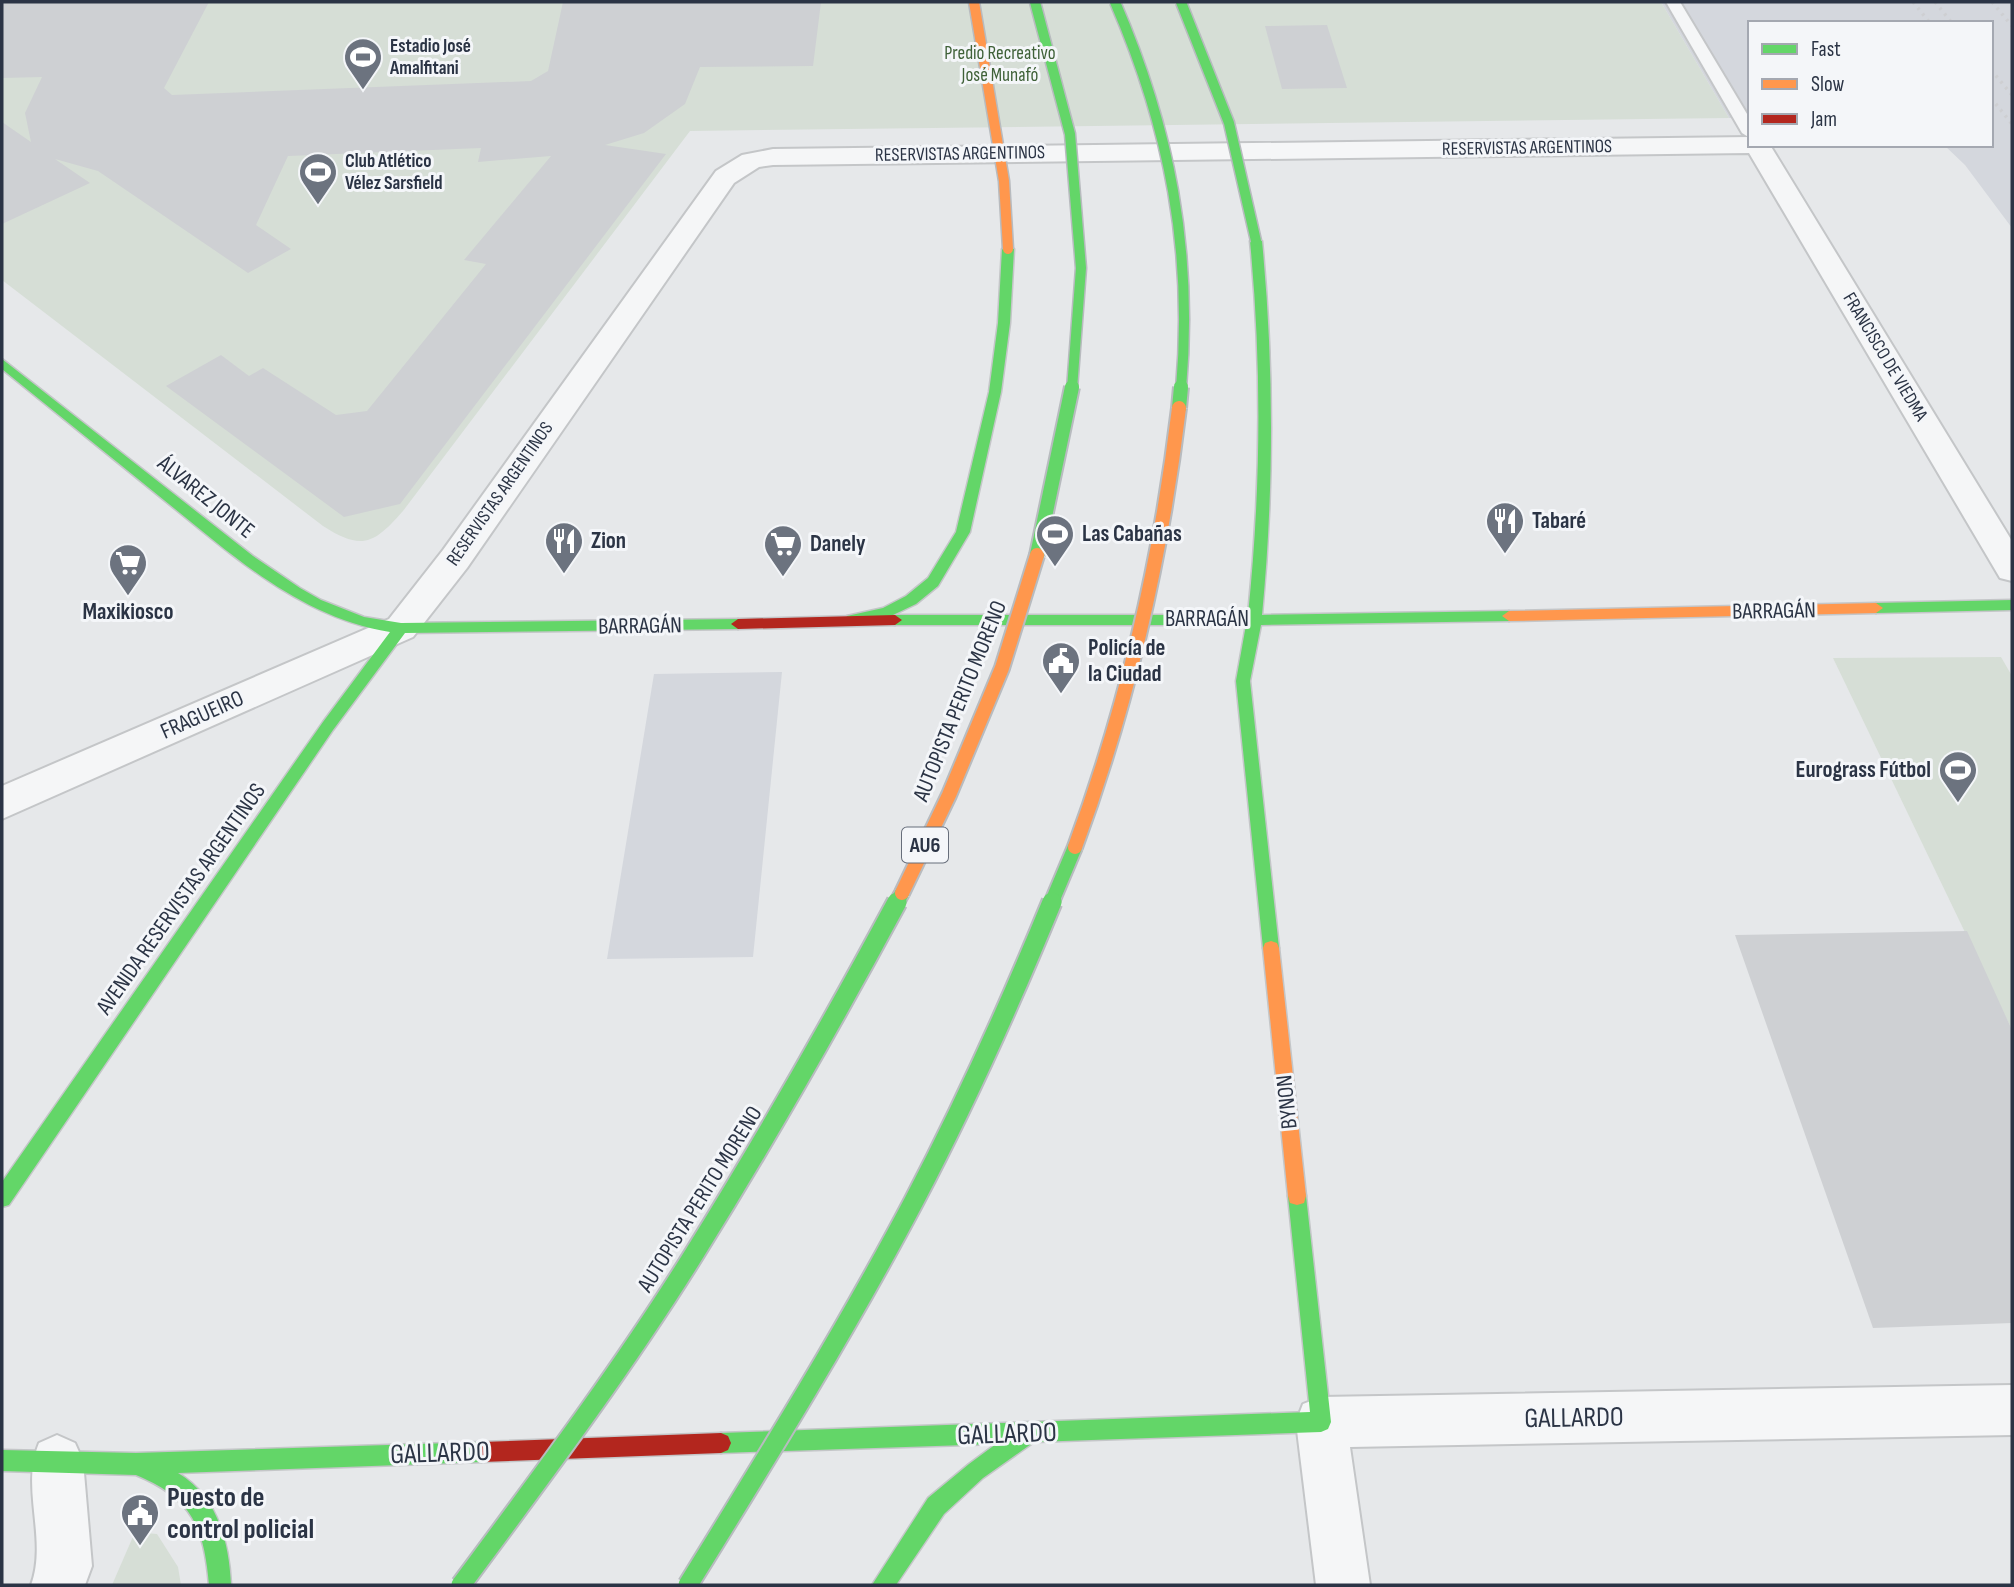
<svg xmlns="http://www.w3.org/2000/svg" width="2014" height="1587" font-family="'Sofia Sans Condensed',sans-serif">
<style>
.built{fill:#d4d7dd}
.green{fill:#d6ded6}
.building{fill:#ced0d3}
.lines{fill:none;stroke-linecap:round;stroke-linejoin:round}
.lane-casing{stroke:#c4c6c8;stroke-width:4}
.street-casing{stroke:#c4c6c8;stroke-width:4}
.fast-casing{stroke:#c4c6c8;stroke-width:3}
.slow-casing{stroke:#c4c6c8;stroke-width:3}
.jam-casing{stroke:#c4c6c8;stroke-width:3}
.lane{fill:#f5f6f7;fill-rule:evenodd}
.street{fill:#f5f6f7;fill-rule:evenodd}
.fast{fill:#63d668;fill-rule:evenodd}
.slow{fill:#ff974d;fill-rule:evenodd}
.jam{fill:#b3261e;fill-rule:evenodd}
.rail{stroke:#cecfd2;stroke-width:3.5;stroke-dasharray:2.5 5;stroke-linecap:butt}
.fast-bridge-far2-casing{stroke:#b8bbbf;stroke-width:13;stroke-linecap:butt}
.fast-bridge-far1-casing{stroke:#b8bbbf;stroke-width:18;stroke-linecap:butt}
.fast-bridge-casing{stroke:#b8bbbf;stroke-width:23;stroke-linecap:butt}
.slow-bridge-far1-casing{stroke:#b8bbbf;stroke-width:13;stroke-linecap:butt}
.slow-bridge-casing{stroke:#b8bbbf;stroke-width:18;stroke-linecap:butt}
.fast-bridge-far2{stroke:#63d668;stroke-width:10}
.fast-bridge-far1{stroke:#63d668;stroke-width:14}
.fast-bridge{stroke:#63d668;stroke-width:19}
.slow-bridge-far1{stroke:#ff974d;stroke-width:10}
.slow-bridge{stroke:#ff974d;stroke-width:14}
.labels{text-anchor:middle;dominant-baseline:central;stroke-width:6;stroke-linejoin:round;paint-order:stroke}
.far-poi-label{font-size:19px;font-weight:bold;fill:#2b3445;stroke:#f4f6f9;text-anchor:start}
.far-park-label{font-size:19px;fill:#3f6138;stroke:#f4f6f9}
.far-street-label{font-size:19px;fill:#2b3445;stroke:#f4f6f9}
.shield{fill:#f4f6f9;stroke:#676e7b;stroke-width:2}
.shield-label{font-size:21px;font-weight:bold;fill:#2b3445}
.street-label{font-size:23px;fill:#2b3445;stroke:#f4f6f9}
.poi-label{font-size:23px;font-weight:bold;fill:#2b3445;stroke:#f4f6f9;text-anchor:start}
.near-street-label{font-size:28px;fill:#2b3445;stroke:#f4f6f9}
.near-poi-label{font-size:28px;font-weight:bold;fill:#2b3445;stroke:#f4f6f9;text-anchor:start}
</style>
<rect width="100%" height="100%" fill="#e6e8ea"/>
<g class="built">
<path d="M1661,2H2012V228L1965,165L1944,145H1991V23H1750V118H1729Z"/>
<path d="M782,672L753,957L607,959L654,674Z"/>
</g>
<g class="green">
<path d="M2,2H1661L1729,118L690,131L403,511C374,544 362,551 323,526L2,280Z"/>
<path d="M2001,657L2012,676V1030L1833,658Z"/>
<path d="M135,1532L157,1534L178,1567L181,1585H112Z"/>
</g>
<g class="building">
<path d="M2,2H209L164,88L172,95L531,81L548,71L563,2H821L813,66L700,67L685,104L644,133L605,145L666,154L400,504L344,517L166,386L221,355L249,376L263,368L336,415L367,411L486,264L464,260L551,156L478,162L481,148L288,156L256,225L291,249L248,273L98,171L55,159L90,183L2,224V122L31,142L25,113L42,77L2,78Z"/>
<path d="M1327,25L1347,88L1282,89L1265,26Z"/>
<path d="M1967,931L2012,1030V1323L1873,1328L1735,935Z"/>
</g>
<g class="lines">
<defs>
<path id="lane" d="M1666,2H1680L1750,119V138L1742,133Z"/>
<g id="street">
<path d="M1750,137V145H1770L2012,541V581L2000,578L1749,153L773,165L759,167L734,183L467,568L413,637L2,819V786L389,619L443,550L716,171L742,155L773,149Z"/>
<path d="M2012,1385V1435L1350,1447L1370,1585H1316L1296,1422L1303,1404L1321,1397Z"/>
<path d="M57,1435L75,1443L83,1461L92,1566L85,1585H31C48,1539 20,1488 39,1443Z"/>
</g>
<g id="fast">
<path d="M1256,238L1262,241C1274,366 1274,490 1262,615L1509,611L1516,616L1509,621L1261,625L1250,681L1279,948L1277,953L1271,955L1265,953L1263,948L1236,681L1246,625H895L890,624L888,620L890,616L852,625L845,620L847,616L883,608L906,596L928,578L956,532L989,392L998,323L1002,249L1008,246L1014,249L1010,323L1001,392L970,532L938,586L916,604L893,615H1248C1261,490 1262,366 1250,241Z"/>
<path d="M2,359L253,556L300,588L321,600L364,617L401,623L738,619L745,624L738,629L405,633L333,730L9,1205L2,1207V1182L323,722L390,632C298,617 230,553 159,496C107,454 54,411 2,369Z"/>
<path d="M2012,600V610L1876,613L1869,608L1876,603Z"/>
<path d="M1297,1187L1304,1189L1306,1196L1331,1422L1328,1429L1321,1432L1034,1442L983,1478L944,1514L896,1585H872L928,1498L969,1464L996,1444L721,1453L714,1450L711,1443L714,1436L721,1433L1310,1412L1288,1196L1290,1189Z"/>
<path d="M482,1442L489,1445L492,1452L489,1459L482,1462L178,1473C218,1497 229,1542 231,1585H209C204,1527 192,1498 136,1475L2,1471V1450L136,1453Z"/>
</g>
<g id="slow">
<path d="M1876,603L1883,608L1876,613L1509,621L1502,616L1509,611Z"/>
<path d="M1271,941L1277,943L1279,948L1306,1196L1304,1203L1297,1205L1290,1203L1288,1196L1263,948L1265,943Z"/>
</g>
<g id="jam">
<path d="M895,615L902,620L895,625L738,629L731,624L738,619Z"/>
<path d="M721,1433L728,1436L731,1443L728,1450L721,1453L482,1462L475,1459L472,1452L475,1445L482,1442Z"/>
</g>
</defs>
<use href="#lane" class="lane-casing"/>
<use href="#street" class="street-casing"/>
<use href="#fast" class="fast-casing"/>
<use href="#slow" class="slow-casing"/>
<use href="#jam" class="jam-casing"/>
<use href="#lane" class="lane"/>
<use href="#street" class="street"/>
<use href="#fast" class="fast"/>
<use href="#slow" class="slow"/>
<use href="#jam" class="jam"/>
<g class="rail">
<path d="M1913,2L1930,23"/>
<path d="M1935,2L1952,23"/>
<path d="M1992,2L2012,26"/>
<path d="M1991,70L2012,95"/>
<path d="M1991,98L2012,124"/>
</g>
<defs>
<g id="fast-bridge-far2">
<path d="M1035,2L1070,134L1081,268L1072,389"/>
<path d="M1115,2C1170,129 1193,251 1181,389"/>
<path d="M1181,2L1229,123L1256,241"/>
</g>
<g id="fast-bridge-far1">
<path d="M1179,408L1181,387"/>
<path d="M1037,555L1072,387"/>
<path d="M896,904L902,893"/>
<path d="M1051,904L1075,847"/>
</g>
<g id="fast-bridge">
<path d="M461,1585C542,1476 624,1367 696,1251C767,1137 833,1021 897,902"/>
<path d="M688,1585C766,1459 845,1332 914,1201C965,1104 1010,1004 1052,902"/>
</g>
<path id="slow-bridge-far1" d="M974,2L1004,181L1008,249"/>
<g id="slow-bridge">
<path d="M1075,847C1128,704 1161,559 1179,408"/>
<path d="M902,893L949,795L1002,668L1037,555"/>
</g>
</defs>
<use href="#fast-bridge-far2" class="fast-bridge-far2-casing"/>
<use href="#fast-bridge-far1" class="fast-bridge-far1-casing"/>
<use href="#fast-bridge" class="fast-bridge-casing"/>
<use href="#slow-bridge-far1" class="slow-bridge-far1-casing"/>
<use href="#slow-bridge" class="slow-bridge-casing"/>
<use href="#fast-bridge-far2" class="fast-bridge-far2"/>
<use href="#fast-bridge-far1" class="fast-bridge-far1"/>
<use href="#fast-bridge" class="fast-bridge"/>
<use href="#slow-bridge-far1" class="slow-bridge-far1"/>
<use href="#slow-bridge" class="slow-bridge"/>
</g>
<defs>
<symbol id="stadium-pin" viewBox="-11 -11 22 30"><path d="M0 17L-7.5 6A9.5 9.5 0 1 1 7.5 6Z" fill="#6c737f" stroke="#f4f6f9"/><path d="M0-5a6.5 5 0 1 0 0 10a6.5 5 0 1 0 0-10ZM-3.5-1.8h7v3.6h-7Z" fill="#fff"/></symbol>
<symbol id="restaurant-pin" viewBox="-11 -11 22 30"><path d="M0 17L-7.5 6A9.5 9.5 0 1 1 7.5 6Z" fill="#6c737f" stroke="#f4f6f9"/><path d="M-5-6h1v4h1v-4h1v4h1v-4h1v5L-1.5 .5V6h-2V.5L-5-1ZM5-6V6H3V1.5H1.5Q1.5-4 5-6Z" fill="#fff"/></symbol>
<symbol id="supermarket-pin" viewBox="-11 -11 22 30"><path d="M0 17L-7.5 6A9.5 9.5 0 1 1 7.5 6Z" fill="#6c737f" stroke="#f4f6f9"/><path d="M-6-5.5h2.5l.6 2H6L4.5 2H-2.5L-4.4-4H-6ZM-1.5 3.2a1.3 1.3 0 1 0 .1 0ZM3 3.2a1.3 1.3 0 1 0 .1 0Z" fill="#fff"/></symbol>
<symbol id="civic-pin" viewBox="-11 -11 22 30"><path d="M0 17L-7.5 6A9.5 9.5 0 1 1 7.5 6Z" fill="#6c737f" stroke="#f4f6f9"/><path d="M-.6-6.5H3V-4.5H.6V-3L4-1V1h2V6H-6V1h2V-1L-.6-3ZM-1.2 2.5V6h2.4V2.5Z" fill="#fff"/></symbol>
</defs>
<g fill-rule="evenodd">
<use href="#stadium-pin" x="341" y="35" width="44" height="60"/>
<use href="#stadium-pin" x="296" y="150" width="44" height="60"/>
<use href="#restaurant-pin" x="1483" y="499" width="44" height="60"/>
<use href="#stadium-pin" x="1033" y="512" width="44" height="60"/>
<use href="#restaurant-pin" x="542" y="519" width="44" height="60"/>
<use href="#supermarket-pin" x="761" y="522" width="44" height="60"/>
<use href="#supermarket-pin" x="106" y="541" width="44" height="60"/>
<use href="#civic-pin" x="1039" y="639" width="44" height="60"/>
<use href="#stadium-pin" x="1936" y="748" width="44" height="60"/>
<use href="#civic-pin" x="118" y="1491" width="44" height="60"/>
</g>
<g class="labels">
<g class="far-poi-label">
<text x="390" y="46">Estadio José<tspan x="390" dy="22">Amalfitani</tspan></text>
<text x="345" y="161">Club Atlético<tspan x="345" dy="22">Vélez Sarsfield</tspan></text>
</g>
<g class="far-park-label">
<text x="1000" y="53">Predio Recreativo<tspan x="1000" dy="22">José Munafó</tspan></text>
</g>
<g class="far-street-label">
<text transform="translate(1527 148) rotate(-1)">RESERVISTAS ARGENTINOS</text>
<text transform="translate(960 154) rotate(-1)">RESERVISTAS ARGENTINOS</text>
<text transform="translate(1885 357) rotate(59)">FRANCISCO DE VIEDMA</text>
<text transform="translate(500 494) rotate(-55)">RESERVISTAS ARGENTINOS</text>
</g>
<rect class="shield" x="902" y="827.5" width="46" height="35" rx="5"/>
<g class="shield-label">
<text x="925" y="845">AU6</text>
</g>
<g class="street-label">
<text transform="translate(206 497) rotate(39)">ÁLVAREZ JONTE</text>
<text transform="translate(1774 611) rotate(-1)">BARRAGÁN</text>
<text x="1207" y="619">BARRAGÁN</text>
<text transform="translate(640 626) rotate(-1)">BARRAGÁN</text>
<text transform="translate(960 701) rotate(-68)">AUTOPISTA PERITO MORENO</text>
<text transform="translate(202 715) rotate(-24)">FRAGUEIRO</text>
<text transform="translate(181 899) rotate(-55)">AVENIDA RESERVISTAS ARGENTINOS</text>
<text transform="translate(1287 1102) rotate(-96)">BYNON</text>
<text transform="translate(700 1199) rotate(-58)">AUTOPISTA PERITO MORENO</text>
</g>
<g class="poi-label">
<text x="1532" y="521">Tabaré</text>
<text x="1082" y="534">Las Cabañas</text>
<text x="591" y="541">Zion</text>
<text x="810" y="544">Danely</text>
<text x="128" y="612" text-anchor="middle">Maxikiosco</text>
<text x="1088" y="648">Policía de<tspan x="1088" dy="26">la Ciudad</tspan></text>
<text x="1931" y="770" text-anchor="end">Eurograss Fútbol</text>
</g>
<g class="near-street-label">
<text transform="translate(1574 1418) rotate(-1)">GALLARDO</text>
<text transform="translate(1007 1434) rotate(-2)">GALLARDO</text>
<text transform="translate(440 1453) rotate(-2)">GALLARDO</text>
</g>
<g class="near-poi-label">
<text x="167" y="1497">Puesto de<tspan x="167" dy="32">control policial</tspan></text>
</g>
</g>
<rect width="2014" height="1587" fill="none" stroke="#2b3445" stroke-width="7"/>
<rect x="1748" y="21" width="245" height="126" fill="#f4f6f9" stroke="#a4a8b1" stroke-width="2"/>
<rect x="1762" y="44" width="35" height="10" fill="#63d668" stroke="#a4a8b1" stroke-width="2"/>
<text x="1811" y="56" font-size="21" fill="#2b3445">Fast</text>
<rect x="1762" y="79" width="35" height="10" fill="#ff974d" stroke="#a4a8b1" stroke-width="2"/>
<text x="1811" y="91" font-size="21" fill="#2b3445">Slow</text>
<rect x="1762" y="114" width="35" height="10" fill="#b3261e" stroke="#a4a8b1" stroke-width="2"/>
<text x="1811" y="126" font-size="21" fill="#2b3445">Jam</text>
</svg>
